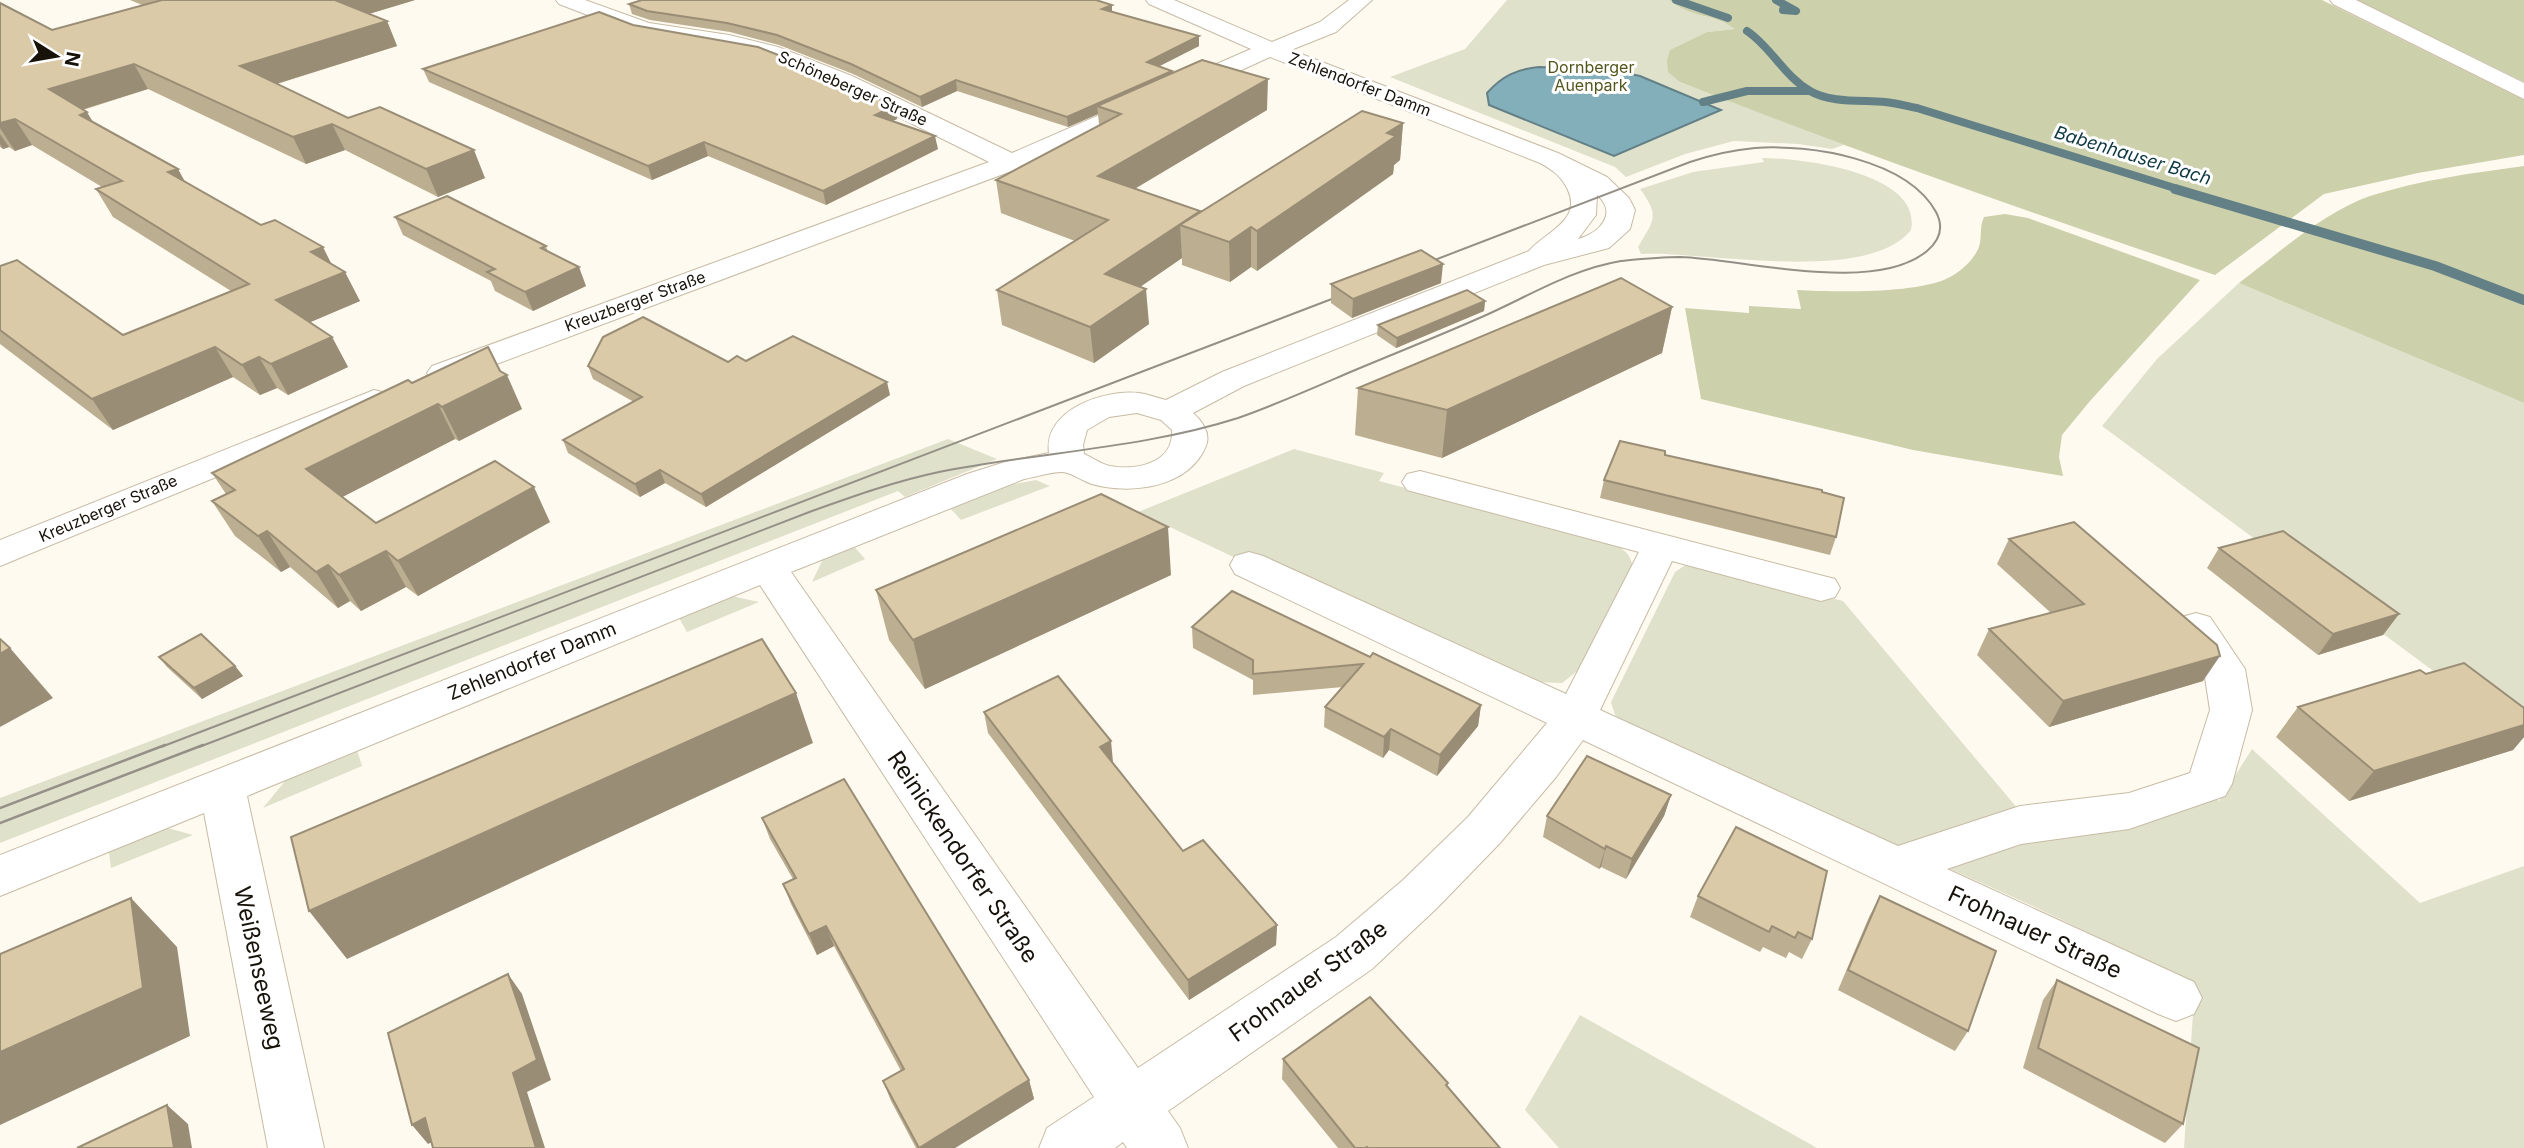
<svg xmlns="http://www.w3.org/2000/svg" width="2524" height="1148" viewBox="0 0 2524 1148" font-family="Inter,sans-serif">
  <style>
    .green { fill: #dfe1cb }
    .forest { fill: #ccd0ab }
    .water { fill: #83afbb; stroke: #638086; stroke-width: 2 }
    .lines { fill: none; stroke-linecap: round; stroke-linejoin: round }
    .stream-far1 { stroke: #638086; stroke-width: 8 }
    .stream { stroke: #638086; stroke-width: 10 }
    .minor-casing { stroke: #c7bba4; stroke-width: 2 }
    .minor { fill: #fff; fill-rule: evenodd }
    .tram-far1 { stroke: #959087; stroke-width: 2 }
    .tram { stroke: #959087; stroke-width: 2.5 }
    .wall { fill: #bcae90 }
    .shaded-wall { fill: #998d76 }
    .building { fill: #dbcaa8; stroke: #998d76; stroke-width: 2 }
    .labels { text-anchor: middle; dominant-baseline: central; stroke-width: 6; stroke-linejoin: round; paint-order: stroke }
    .far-park-label { font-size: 16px; fill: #53571d; stroke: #fff }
    .far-street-label { font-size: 16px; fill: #17120a; stroke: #fff }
    .far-water-label { font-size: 18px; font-style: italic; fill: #0e3841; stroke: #fff }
    .street-label { font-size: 19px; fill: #17120a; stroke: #fff }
    .near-street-label { font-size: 23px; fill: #17120a; stroke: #fff }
  </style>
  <rect width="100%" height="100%" fill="#fffaf0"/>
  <!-- green -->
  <g class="green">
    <path d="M1507,0H1669C1689,17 1716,15 1736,29L1707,32L1671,50L1667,60L1680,82L1844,145L1832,149L1798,144L1734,141L1685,154L1626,177L1615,167L1390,77L1465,49Z"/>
    <path d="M1762,158C1799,158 1923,172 1911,230C1867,285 1706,251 1641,254L1638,247C1653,221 1661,217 1640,189L1693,172L1764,162Z"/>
    <path d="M2239,283L2524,403V738L2102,426L2157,359Z"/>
    <path d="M948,439L997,459L905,497L898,491L0,843V798Z"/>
    <path d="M1294,449L1384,473L1379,481L1611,542C1623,549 1631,553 1633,568L1580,669L1562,683L1534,682L1251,552L1242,561L1138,512Z"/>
    <path d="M1036,480L1050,486L961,520L949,507L1003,486Z"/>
    <path d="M853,545L865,559L812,582L824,557Z"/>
    <path d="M1687,564L1706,565L1843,601L2024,816L2121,799L2188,773L2219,801L2252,749L2420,903L2524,866V1148H2184L2195,983L2026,903L1628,724L1615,715L1611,702L1675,572Z"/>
    <path d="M727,595L759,602L687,632L678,616Z"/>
    <path d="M356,747L362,766L263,808L290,775Z"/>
    <path d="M157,825L193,835L111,868L108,846Z"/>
    <path d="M1580,1015L1817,1148H1559L1525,1110Z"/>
  </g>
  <!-- forest -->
  <g class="forest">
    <path d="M1669,0H2322L2524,100V155L2418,173L2324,194L2215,275C2035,214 1856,152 1680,82L1668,72L1667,60L1670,50L1707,32L1735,29C1716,14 1690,18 1669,0Z"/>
    <path d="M2357,0H2524V82Z"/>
    <path d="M2524,166V403L2239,283C2279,253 2322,213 2370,196C2420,180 2472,173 2524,166Z"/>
    <path d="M2005,214L2028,218L2200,280L2090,401L2062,435L2059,457L2063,476L1913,450L1701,399L1685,308L1749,313V306L1801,309L1797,290C1833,292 1916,294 1948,278C1959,273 1970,263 1976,253C1984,241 1978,229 1984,217Z"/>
  </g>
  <!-- water -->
  <path class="water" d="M1539,67L1612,70L1640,76L1721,110L1614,156L1489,105L1487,93C1502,76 1517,69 1539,67Z"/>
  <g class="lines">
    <!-- stream-far1 -->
    <g class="stream-far1">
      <path d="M1676,0L1728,18"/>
      <path d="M1776,0L1796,11L1783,10"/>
      <path d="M1747,31C1771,47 1784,76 1810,91C1830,103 1862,100 1885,102C1896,103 1906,106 1917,108L2181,190"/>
      <path d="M1703,102L1747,91H1809"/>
    </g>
    <!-- stream -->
    <path class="stream" d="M2175,189L2435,266L2524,300"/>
    <!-- minor casing -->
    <g class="minor-casing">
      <g id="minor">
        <path d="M556,0H585L649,23L729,35L778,47L852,76L1012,153L1251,49L1149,4L1146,0H1174L1272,42L1320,22L1349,0H1372L1336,32L1291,50L1558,153L1607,177L1629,198L1635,210L1630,229L1609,248L1544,265L1244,386L1193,413C1202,421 1211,433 1206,446C1189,488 1130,495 1092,484C1082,481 1071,472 1062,472C1050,472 1036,477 1024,479L791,572L1138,1068L1336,937L1403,880L1468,817L1547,723L1235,574L1230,565L1235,556L1249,552L1263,556L1566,694L1639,552L1407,490L1402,482L1407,474L1420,471L1835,579L1840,588L1835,597L1821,601L1672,561L1600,710L1898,846L2020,806L2129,793L2190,773L2210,710L2204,671L2176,627L2182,617L2196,613L2210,617L2245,669L2252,710L2232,784L2225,796L2129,829L2021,844L1947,869L2194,982L2202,998L2194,1014L2176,1021L2158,1014L1583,740L1556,777L1500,843L1437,908L1372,969L1168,1111L1180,1128L1188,1148H1127L1123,1142L1115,1148H1039L1047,1128L1094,1097L760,585L247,796L324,1148H268L204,813L0,896V855L967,474L1005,462L1049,453C1043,410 1104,389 1139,393C1148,394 1157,398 1166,400L1222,372L1529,251C1545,232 1582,221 1568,190C1561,176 1553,170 1540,163L1270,57L1057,154L454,380L443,383L432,380L427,373L432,366L989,162L836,86L762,57L637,34L559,4ZM1597,195C1618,213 1600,233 1578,239L1596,215ZM1137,413L1161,420L1172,430C1174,463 1137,471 1110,466C1101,464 1093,458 1084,454L1083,445L1087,430L1109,417Z"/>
        <path d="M2330,0H2356L2524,83V99L2333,4Z"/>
        <path d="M374,390L386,393L391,400L386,407L0,566V540Z"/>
      </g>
    </g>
    <!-- minor -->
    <use href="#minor" class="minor"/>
    <!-- tram-far1 -->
    <g class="tram-far1">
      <path d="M161,747L1350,292"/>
      <path d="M199,747L812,511C854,496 896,481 939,472C1038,452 1141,449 1238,418C1275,405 1311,389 1348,373C1393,354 1439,336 1484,316C1529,296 1572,269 1621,261C1641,259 1660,257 1680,257C1745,259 1874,295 1927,251C1940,240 1944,227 1936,212C1907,159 1810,144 1755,148C1733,150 1711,155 1690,162L1419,266"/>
    </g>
    <!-- tram -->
    <g class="tram">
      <path d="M0,808L165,745"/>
      <path d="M0,823L203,745"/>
    </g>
  </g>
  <!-- wall -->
  <g class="wall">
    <path d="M130,0H415L369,14L387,21L397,46L277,84L348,118L485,178L438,197L345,150L306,164L148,89L83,110L93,122L185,182L261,225L332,264L360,301L310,322L332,337L348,367L288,395L277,388L260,395L233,377L113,430L0,344V266L123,335L231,291L113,217L96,189L102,187L32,145L15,151L9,147L3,149L0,147V3L52,30L142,5Z"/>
    <path d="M629,4L1112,12L1199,46L1159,66L1172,71V73L1267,110L1135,188L1200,212L1403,123L1400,160L1394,165L1393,174L1257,271L1251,267L1230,282L1182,265V258L1140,287L1149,324L1094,363L1002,325L997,290L1075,241L1001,213L996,180L1099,125L1098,114L1068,127L957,91L922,107L853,74L779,45L730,32L650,20L632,14Z"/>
    <path d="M633,25L894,106L897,119L892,121L938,149L826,205L708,156L652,180L429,82L423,69Z"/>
    <path d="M395,217L546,246L548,252L586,286L533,311L495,291L491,281L403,235Z"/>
    <path d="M1441,283L1352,318L1331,303V284Z"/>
    <path d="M1485,301L1484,311L1396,348L1377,335L1378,325Z"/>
    <path d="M1672,307L1662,353L1442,458L1355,435L1358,388Z"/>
    <path d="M746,361L890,395L706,507L665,483L640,497L568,453L563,440L634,402L593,379L588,366Z"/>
    <path d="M500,371L522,409L459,441L455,439L342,497L376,523L550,522L418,596L406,587L361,611L350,601L338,608L290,567L281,572L235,536L212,501L226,494L212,473Z"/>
    <path d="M1665,455L1822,492L1836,537L1830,555L1600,498L1604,480Z"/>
    <path d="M2009,539L2203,681L2049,727L1977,655L1989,629L2051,613L1997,564Z"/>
    <path d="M2219,548L2399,614L2383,635L2318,655L2207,568Z"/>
    <path d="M1171,575L925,689L889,640L876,590Z"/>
    <path d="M1192,627L1370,657L1481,705L1478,726L1437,776L1389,750L1383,758L1324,727L1325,707L1343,687L1253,695V680L1193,648Z"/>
    <path d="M159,657L235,666L243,676L202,699L167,667Z"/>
    <path d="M2426,674L2524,708V737L2513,750L2349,801L2276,737L2298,707Z"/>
    <path d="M984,712L1113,762L1183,851L1277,925L1276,945L1189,1000L988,733Z"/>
    <path d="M1671,795L1664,816L1626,879L1601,867L1599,869L1543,837L1547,816Z"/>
    <path d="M762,818L1029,1080L1034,1099L955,1148H916L891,1101L883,1081L901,1071L834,946L817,955L791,904L783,884L793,879L770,839Z"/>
    <path d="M1736,827L1812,939L1802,959L1789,952L1786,958L1763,947L1760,952L1690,917L1698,896Z"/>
    <path d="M1880,896L1968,1031L1955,1051L1838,990L1869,917Z"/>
    <path d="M2057,980L2183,1124L2165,1143L2023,1068L2043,1000Z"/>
    <path d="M1283,1059L1448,1083L1447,1087L1500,1148H1338L1282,1079Z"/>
  </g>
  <!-- shaded-wall -->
  <g class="shaded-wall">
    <path d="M332,0H415L342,22Z"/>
    <path d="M1112,5V14L1102,9Z"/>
    <path d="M387,21L397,46L253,91L240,66Z"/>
    <path d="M1199,36V46L1148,72L1147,62Z"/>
    <path d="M134,64L148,89L64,115L49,89Z"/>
    <path d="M1172,71V81L1097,106L1098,114L1068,127L1067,117Z"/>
    <path d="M1268,79L1267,110L1101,209L1098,176Z"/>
    <path d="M956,80L957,91L922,107L920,97Z"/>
    <path d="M894,106L897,119L878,128L875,115Z"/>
    <path d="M87,112L103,139L80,115Z"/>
    <path d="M15,119L32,145L15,151L0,128V123Z"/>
    <path d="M1403,123L1400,160L1394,165L1393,174L1257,271V231L1387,133Z"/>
    <path d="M332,124L345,150L306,164L293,137Z"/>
    <path d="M0,134L9,147L3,149L0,144Z"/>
    <path d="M935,136L938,149L826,205L823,191Z"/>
    <path d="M704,142L708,156L652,180L648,166Z"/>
    <path d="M474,150L485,178L438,197L426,169Z"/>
    <path d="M178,169L193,196L168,172Z"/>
    <path d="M1200,211L1201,232L1180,225L1182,258L1108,309L1105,274Z"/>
    <path d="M1251,227V267L1230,282L1229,242Z"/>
    <path d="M323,247L337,275L345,272L360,301L292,330L276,300L311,252Z"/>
    <path d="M1443,264L1441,283L1352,318L1353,299Z"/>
    <path d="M579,267L586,286L533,311L525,292Z"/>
    <path d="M1146,289L1149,324L1094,363L1090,327Z"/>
    <path d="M1485,301L1484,311L1396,348L1397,338Z"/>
    <path d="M1672,307L1662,353L1442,458L1447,410Z"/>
    <path d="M332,337L348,367L288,395L271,364Z"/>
    <path d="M215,347L233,377L113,430L92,399Z"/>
    <path d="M259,357L277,388L260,395L242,365Z"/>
    <path d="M507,375L522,409L459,441L442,407Z"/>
    <path d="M887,382L890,395L706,507L701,494Z"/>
    <path d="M438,404L455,439L327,505L306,469Z"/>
    <path d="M660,470L665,483L640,497L635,484Z"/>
    <path d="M534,487L550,522L418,596L398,561Z"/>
    <path d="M1168,527L1171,575L925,689L913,640Z"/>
    <path d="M267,531L290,567L281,572L258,536Z"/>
    <path d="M386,551L406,587L361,611L339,575Z"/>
    <path d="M328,565L350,601L338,608L316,572Z"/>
    <path d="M2399,614L2383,635L2318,655L2333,634Z"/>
    <path d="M10,648L53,698L0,727V654Z"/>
    <path d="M2220,656L2203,681L2049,727L2063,701Z"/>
    <path d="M235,666L243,676L202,699L194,688Z"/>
    <path d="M796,693L813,743L347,959L309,911Z"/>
    <path d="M1481,705L1478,726L1437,776L1440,755Z"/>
    <path d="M2524,725V737L2513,750L2349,801L2374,771Z"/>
    <path d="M1391,729L1389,750L1383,758L1384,737Z"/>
    <path d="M1111,741L1113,762L1102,768L1100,747Z"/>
    <path d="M1671,795L1664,816L1626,879L1632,859Z"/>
    <path d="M1606,846L1601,867L1599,869L1605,849Z"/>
    <path d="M131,898L177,947L190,1036L0,1125V1052Z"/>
    <path d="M1277,925L1276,945L1189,1000L1188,980Z"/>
    <path d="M826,926L834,946L817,955L809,934Z"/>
    <path d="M508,974L522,994L551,1080L527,1092L545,1148H536L513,1073Z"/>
    <path d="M1029,1080L1034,1099L955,1148H919Z"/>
    <path d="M167,1105L188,1124L192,1148H174Z"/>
    <path d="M425,1118L442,1137L428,1144L412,1125Z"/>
  </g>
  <!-- building -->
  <g class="building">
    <path d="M162,0H335L387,21L240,66L348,118L380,107L474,150L426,169L332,124L293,137L134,64L49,89L87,112L80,115L178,169L168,172L261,225L275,220L323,247L311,252L345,272L276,300L332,337L271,364L259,357L242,365L215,347L92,399L0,330V266L17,260L123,335L249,284L96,189L122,181L15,119L0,123V3L52,30Z"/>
    <path d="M642,0H1096L1112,5L1102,9L1199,36L1147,62L1172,71L1067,117L956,80L920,97L851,64L777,35L727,23L647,11L629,4Z"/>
    <path d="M599,12L633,25L758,47L832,76L894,106L875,115L935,136L823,191L704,142L648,166L423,69Z"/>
    <path d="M1202,60L1268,79L1098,176L1200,211L1105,274L1146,289L1090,327L997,290L1108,220L996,180L1121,114L1097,106Z"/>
    <path d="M1362,111L1403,123L1387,133L1396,136L1257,231L1251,227L1229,242L1180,225Z"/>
    <path d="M447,196L546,246L541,248L579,267L525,292L487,272L495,269L395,217Z"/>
    <path d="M1421,250L1443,264L1353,299L1331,284Z"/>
    <path d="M1621,278L1672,307L1447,410L1358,388Z"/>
    <path d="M1467,290L1485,301L1397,338L1378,325Z"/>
    <path d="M643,317L728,362L737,356L746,361L793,336L887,382L701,494L660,470L635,484L563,440L642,397L588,366L603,337Z"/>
    <path d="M488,347L500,371L507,375L442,407L438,404L306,469L376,523L495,461L534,487L398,561L386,551L339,575L328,565L316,572L267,531L258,536L212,501L235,490L212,473L408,380L412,383Z"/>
    <path d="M1620,441L1665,451V455L1822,490V492L1844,498L1836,537L1604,480Z"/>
    <path d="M1101,494L1168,527L913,640L876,590Z"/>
    <path d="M2074,522L2217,645L2220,656L2063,701L1989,629L2084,604L2009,539Z"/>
    <path d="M2283,531L2399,614L2333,634L2219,548Z"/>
    <path d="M1232,591L1370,657L1373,653L1481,705L1440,755L1391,729L1384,737L1325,707L1363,664L1253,674V660L1192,627Z"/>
    <path d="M201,634L235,666L194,688L159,657Z"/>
    <path d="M0,639L10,648L0,654Z"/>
    <path d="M762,639L796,693L309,911L291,837Z"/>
    <path d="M2464,663L2524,708V725L2374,771L2298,707L2420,670L2426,674Z"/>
    <path d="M1058,676L1111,741L1100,747L1183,851L1203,840L1277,925L1188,980L984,712Z"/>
    <path d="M1587,756L1671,795L1632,859L1606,846L1605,849L1547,816Z"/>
    <path d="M844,779L1029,1080L919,1148L883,1081L904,1069L826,926L809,934L783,884L796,878L762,818Z"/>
    <path d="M1736,827L1827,871L1812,939L1798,932L1795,938L1772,926L1769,932L1698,896Z"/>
    <path d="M1880,896L1996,951L1968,1031L1848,970Z"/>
    <path d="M131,898L143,988L0,1052V954Z"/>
    <path d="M508,974L537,1060L513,1073L536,1148H433L425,1118L412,1125L388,1033Z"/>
    <path d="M2057,980L2199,1048L2183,1124L2038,1048Z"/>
    <path d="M1370,997L1448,1083L1446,1085L1500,1148H1368L1367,1147L1365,1148H1355L1283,1059Z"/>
    <path d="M167,1105L174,1148H77Z"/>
  </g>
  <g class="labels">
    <!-- far-park labels -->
    <g class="far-park-label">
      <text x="1591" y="67">Dornberger<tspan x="1591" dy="18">Auenpark</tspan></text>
    </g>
    <!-- far-street labels -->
    <g class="far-street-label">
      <text transform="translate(1360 84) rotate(21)">Zehlendorfer Damm</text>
      <text transform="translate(853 88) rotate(24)">Schöneberger Straße</text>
      <text transform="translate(635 301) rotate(-20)">Kreuzberger Straße</text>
      <text transform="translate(108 508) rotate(-23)">Kreuzberger Straße</text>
    </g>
    <!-- far-water labels -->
    <g class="far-water-label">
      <text transform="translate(2133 155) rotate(17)">Babenhauser Bach</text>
    </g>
    <!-- street labels -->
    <g class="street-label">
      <text transform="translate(532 661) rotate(-22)">Zehlendorfer Damm</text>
    </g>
    <!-- near-street labels -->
    <g class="near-street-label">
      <text transform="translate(963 857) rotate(56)">Reinickendorfer Straße</text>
      <text transform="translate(2035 932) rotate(25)">Frohnauer Straße</text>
      <text transform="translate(259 968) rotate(78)">Weißenseeweg</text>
      <text transform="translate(1308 981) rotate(-36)">Frohnauer Straße</text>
    </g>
  </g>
  <!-- north arrow -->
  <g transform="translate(56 56) rotate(101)" stroke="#ffffff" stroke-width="5" paint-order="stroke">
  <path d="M0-5L12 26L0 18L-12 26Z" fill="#17120a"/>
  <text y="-10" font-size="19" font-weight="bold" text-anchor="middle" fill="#17120a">N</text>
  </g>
</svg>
